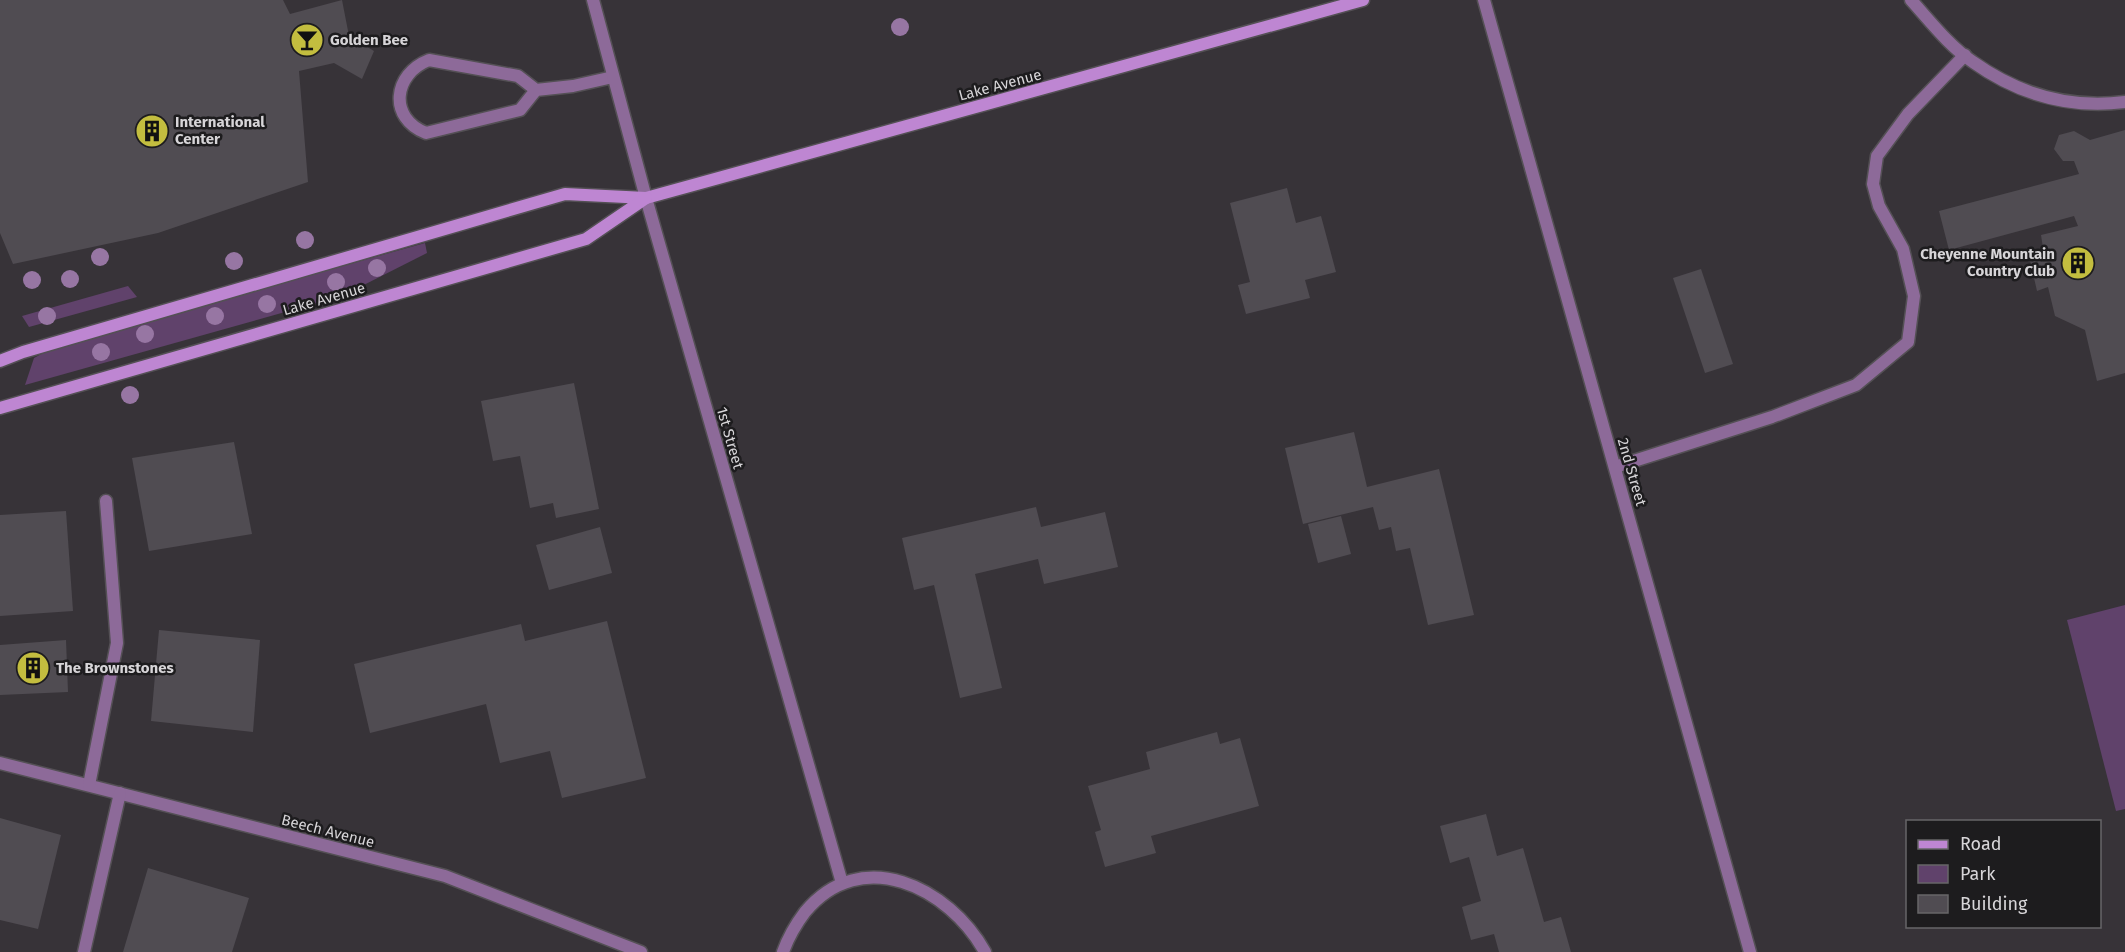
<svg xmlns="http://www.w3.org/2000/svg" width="2125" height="952" viewBox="0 0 2125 952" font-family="'Fira Sans',sans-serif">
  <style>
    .green { fill: #60426b }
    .building { fill: #504c52 }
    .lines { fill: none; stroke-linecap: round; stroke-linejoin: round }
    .lane-casing { stroke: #545055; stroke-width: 15 }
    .street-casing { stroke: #545055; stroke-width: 15 }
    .secondary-casing { stroke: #545055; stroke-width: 15 }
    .lane { stroke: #8d6a99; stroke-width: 12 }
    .street { stroke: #8d6a99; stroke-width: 12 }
    .secondary { stroke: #be86d2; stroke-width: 12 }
    .tree { fill: #9776a3 }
    .labels { text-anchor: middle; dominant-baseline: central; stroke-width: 5; stroke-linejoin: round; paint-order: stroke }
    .poi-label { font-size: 15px; font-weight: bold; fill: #d7d5d8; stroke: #1d1c1e; text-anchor: start }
    .street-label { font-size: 15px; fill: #d7d5d8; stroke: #1d1c1e }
  </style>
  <rect width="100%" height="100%" fill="#373338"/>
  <!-- green -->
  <g class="green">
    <path d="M425,243L427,253L342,296L25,385L34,358L56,346Z"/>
    <path d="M128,286L137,297L29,327L22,316Z"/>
    <path d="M2125,605V809L2116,811L2067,620Z"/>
  </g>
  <!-- building -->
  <g class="building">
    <path d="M0,0H283L290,14L342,0L349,36L374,51L362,79L334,63L299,71L308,182L158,233L13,264L0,233Z"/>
    <path d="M2125,130V373L2097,381L2085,330L2055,316L2048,287L2037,291L2028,252L2043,248L2041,235L2078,226L2074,216L1949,250L1939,211L2079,174L2074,161H2063L2054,149L2059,135L2074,131L2090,140Z"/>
    <path d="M1287,188L1296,223L1321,216L1336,272L1305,280L1310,298L1246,314L1238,285L1250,282L1230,203Z"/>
    <path d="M1701,269L1733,364L1705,373L1673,278Z"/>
    <path d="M574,383L599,509L556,518L553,503L530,508L520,456L493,461L481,401Z"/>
    <path d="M1354,432L1367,487L1439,469L1474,615L1428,625L1410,548L1396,551L1391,527L1379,530L1373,507L1303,524L1285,448Z"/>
    <path d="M234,442L252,534L149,551L132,458Z"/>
    <path d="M1036,507L1041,527L1105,512L1118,567L1044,584L1038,559L975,574L1002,688L960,698L934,585L914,590L902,538Z"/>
    <path d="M66,511L73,611L0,616V515Z"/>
    <path d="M1341,516L1351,554L1318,563L1308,524Z"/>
    <path d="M600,527L612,573L549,590L536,545Z"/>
    <path d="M607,621L646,778L562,798L550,751L500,763L486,704L370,733L354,664L521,624L525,641Z"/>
    <path d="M159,630L260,640L253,732L151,721Z"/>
    <path d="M66,640L68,692L0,695V645Z"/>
    <path d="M1217,732L1220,744L1240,738L1259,806L1151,836L1156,853L1105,867L1095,832L1101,830L1088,786L1150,769L1146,752Z"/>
    <path d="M1486,814L1497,856L1523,848L1544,922L1561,917L1571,952H1499L1494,934L1471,940L1462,907L1481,901L1469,857L1450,863L1440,826Z"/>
    <path d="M0,818L61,835L38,929L0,920Z"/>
    <path d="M148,868L249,898L232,952H123Z"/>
  </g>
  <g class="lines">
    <!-- lane casing -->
    <g class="lane-casing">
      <g id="lane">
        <path d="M1911,0C1930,21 1949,46 1973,62C2018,94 2070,109 2125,102"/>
        <path d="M536,90L520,110L426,133C388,118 393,74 429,60L518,76L536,90L573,86L613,77"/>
        <path d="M1615,467L1772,417L1856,385L1908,342L1914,296L1903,249L1879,206L1873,184L1877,156L1908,114L1965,55"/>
      </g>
    </g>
    <!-- street casing -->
    <g class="street-casing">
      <g id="street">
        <path d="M593,0L646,198L842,883"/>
        <path d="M1484,0L1750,952"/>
        <path d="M0,763L445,876L641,952"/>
        <path d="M89,785L117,643L106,501"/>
        <path d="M84,952L120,793"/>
        <path d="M783,952C788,938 796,924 805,912C861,844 949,887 985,952"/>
      </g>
    </g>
    <!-- secondary casing -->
    <g class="secondary-casing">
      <g id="secondary">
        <path d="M0,361L23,352L565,194L646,198L1363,0"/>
        <path d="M0,408L586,239L646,198"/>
      </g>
    </g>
    <!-- lane -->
    <use href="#lane" class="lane"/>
    <!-- street -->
    <use href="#street" class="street"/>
    <!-- secondary -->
    <use href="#secondary" class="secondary"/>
  </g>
  <!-- trees -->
  <g class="tree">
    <circle cx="900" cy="27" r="9"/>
    <circle cx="305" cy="240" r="9"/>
    <circle cx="100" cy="257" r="9"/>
    <circle cx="234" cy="261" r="9"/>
    <circle cx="377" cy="268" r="9"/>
    <circle cx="70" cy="279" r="9"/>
    <circle cx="32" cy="280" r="9"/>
    <circle cx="336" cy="282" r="9"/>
    <circle cx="267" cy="304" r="9"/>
    <circle cx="47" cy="316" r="9"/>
    <circle cx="215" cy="316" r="9"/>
    <circle cx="145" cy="334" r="9"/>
    <circle cx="101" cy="352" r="9"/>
    <circle cx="130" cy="395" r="9"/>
  </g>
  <!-- icons -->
  <defs>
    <g id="bar-disc" transform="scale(1.725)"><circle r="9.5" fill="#c3bd3f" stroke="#1d1c1e"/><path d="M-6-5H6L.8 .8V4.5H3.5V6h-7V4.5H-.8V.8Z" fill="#111"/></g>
    <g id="building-disc" transform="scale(1.725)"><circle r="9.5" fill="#c3bd3f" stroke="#1d1c1e"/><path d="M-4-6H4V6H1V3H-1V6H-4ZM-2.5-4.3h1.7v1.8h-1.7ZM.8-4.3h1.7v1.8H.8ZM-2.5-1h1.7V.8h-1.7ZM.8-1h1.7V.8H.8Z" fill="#111"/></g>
  </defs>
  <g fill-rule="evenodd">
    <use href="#bar-disc" x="307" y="40"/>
    <use href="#building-disc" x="152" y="131"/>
    <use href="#building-disc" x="2078" y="263"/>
    <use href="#building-disc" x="33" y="668"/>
  </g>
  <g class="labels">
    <!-- poi labels -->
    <g class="poi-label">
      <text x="330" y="40">Golden Bee</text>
      <text x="175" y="122">International<tspan x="175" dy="17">Center</tspan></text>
      <text x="2055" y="254" text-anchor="end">Cheyenne Mountain<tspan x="2055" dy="17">Country Club</tspan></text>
      <text x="56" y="668">The Brownstones</text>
    </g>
    <!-- street labels -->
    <g class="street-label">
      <text transform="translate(1000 85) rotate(-15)">Lake Avenue</text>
      <text transform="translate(324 299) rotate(-16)">Lake Avenue</text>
      <text transform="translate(730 438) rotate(74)">1st Street</text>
      <text transform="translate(1632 472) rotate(74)">2nd Street</text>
      <text transform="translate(328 831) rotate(14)">Beech Avenue</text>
    </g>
  </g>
  <!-- legend -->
  <rect x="1906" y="820" width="195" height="108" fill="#1d1c1e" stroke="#676668" stroke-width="1.5"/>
  <rect x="1918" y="840" width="30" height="9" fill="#be86d2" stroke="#676668" stroke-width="1.5"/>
  <text x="1960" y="850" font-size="18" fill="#d7d5d8">Road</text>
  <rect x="1918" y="865" width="30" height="18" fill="#60426b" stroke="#676668" stroke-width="1.5"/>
  <text x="1960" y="880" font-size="18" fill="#d7d5d8">Park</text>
  <rect x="1918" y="895" width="30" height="18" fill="#504c52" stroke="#676668" stroke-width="1.5"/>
  <text x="1960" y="910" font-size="18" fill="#d7d5d8">Building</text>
</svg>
